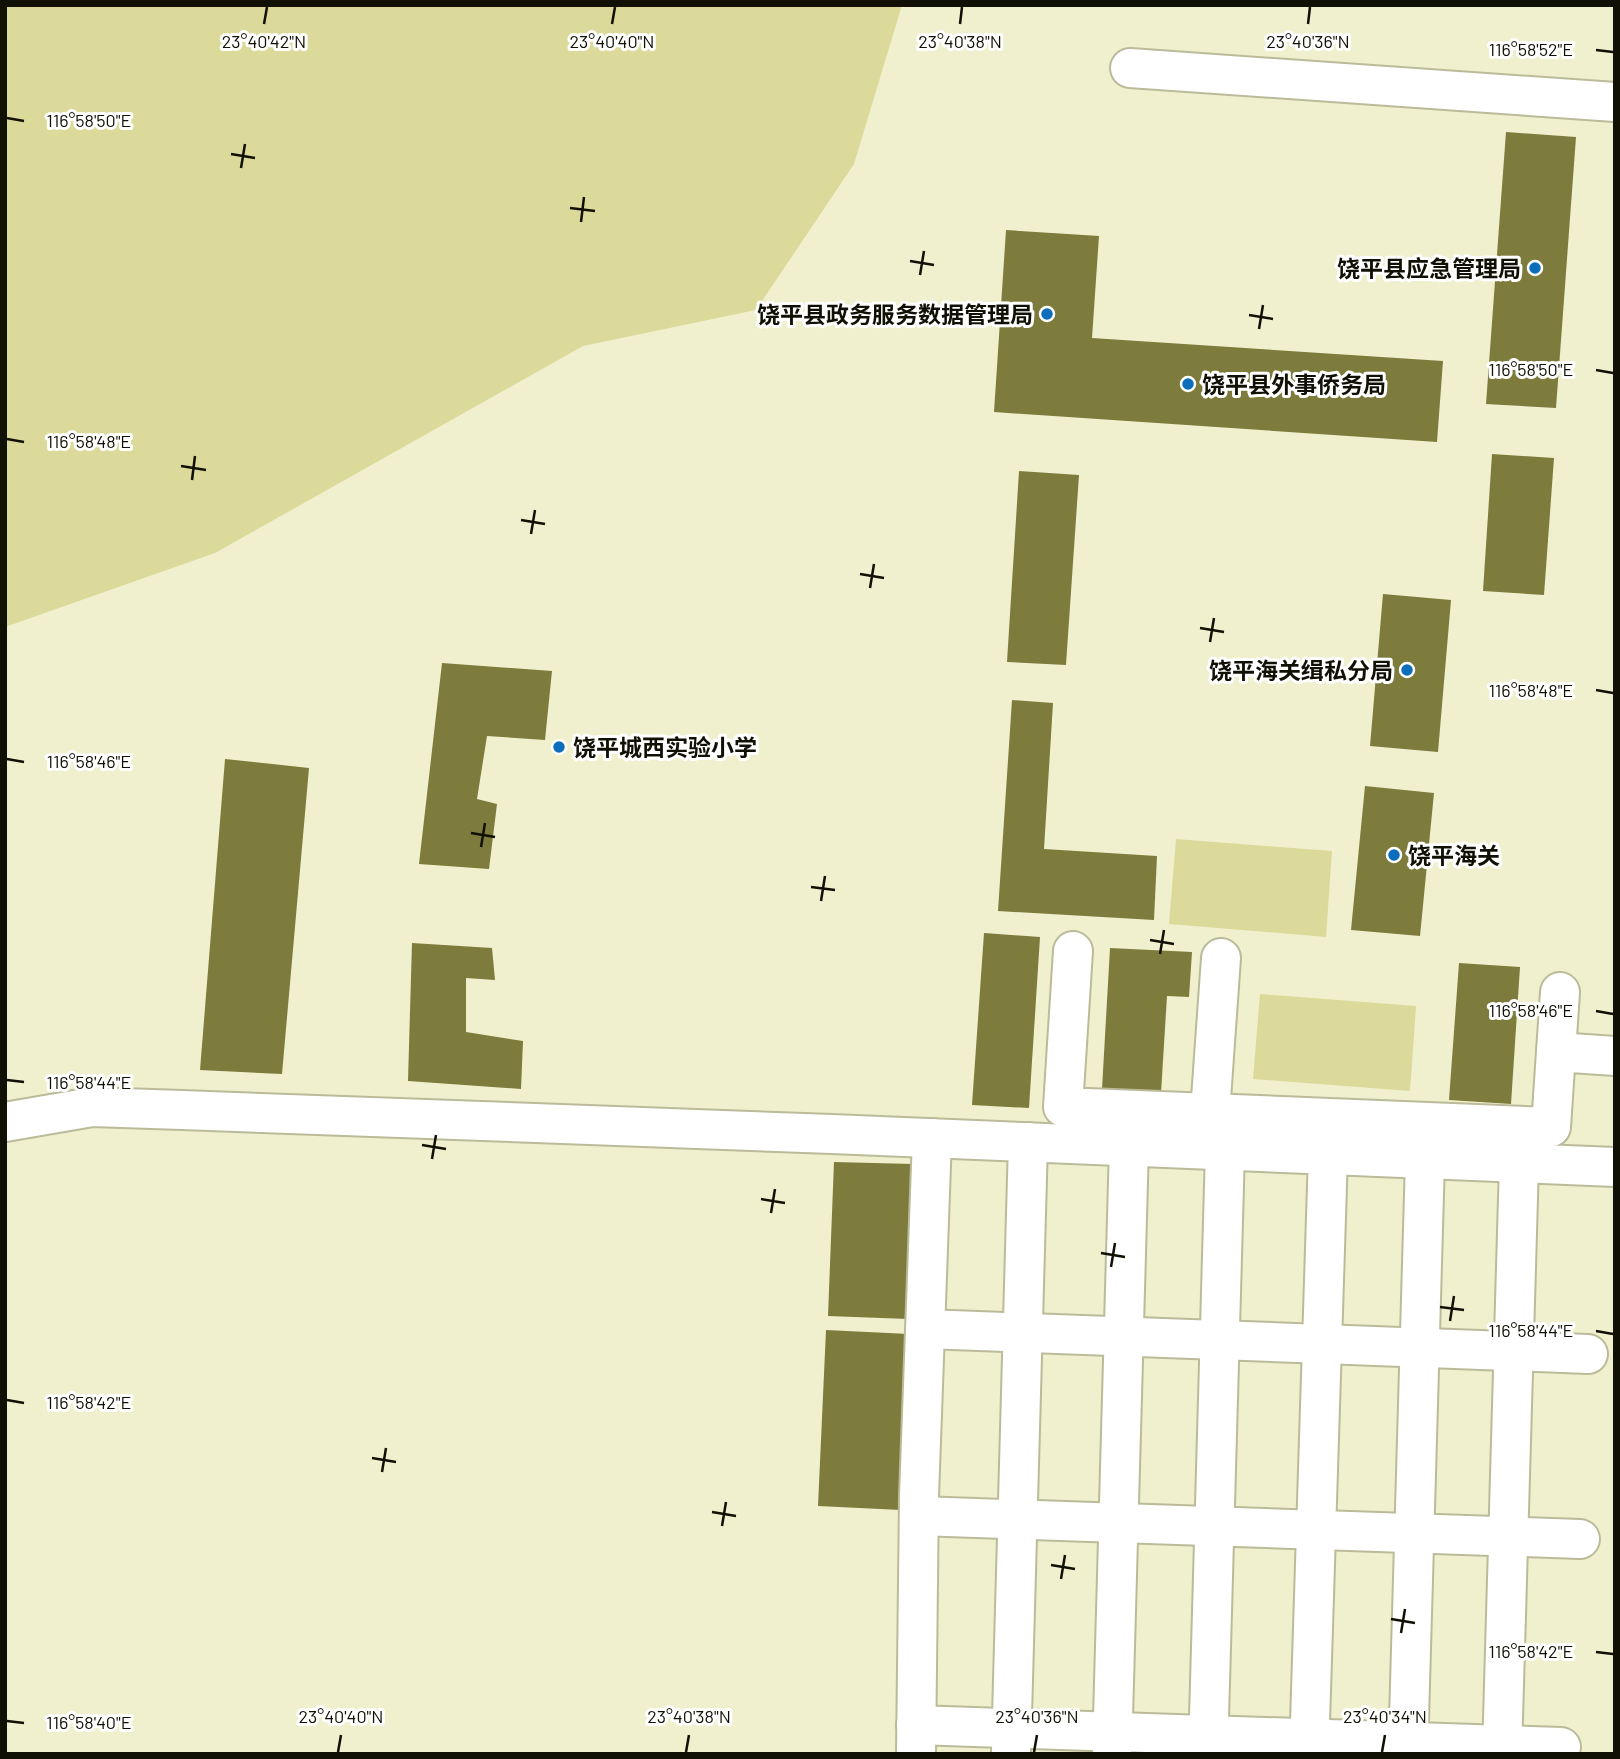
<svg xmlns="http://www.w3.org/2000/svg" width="1620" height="1759" viewBox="0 0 1620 1759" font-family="Barlow,'Noto Sans SC',sans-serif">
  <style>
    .green { fill: #dbda9a }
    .building { fill: #7d7c3c }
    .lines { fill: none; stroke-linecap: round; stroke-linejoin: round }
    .minor-casing { stroke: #bbbb9a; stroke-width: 42 }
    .major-casing { stroke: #bbbb9a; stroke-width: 42 }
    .minor { stroke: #fff; stroke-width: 38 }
    .major { stroke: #fff; stroke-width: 38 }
    .ticks { fill: none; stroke: #111005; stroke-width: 2.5 }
    .poi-dot { fill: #0c6eba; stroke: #fff; stroke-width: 2.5 }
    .labels { text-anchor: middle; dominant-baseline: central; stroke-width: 6; stroke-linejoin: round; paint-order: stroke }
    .poi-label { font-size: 23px; font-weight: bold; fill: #111005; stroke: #fff; text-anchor: end }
    .ticks-label { font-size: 18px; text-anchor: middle; fill: #111005; stroke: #fff; stroke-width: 6; stroke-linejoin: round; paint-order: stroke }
  </style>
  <rect width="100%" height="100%" fill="#f0f0ce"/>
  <!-- green -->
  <g class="green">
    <path d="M5,5H902L854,164L756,310L583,346L215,553L5,627Z"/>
    <path d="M1176,839L1332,851L1326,937L1169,924Z"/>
    <path d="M1260,994L1416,1006L1410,1091L1253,1079Z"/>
  </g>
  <!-- building -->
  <g class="building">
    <path d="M1506,132L1576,137L1556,408L1486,404Z"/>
    <path d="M1006,230L1099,236L1092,338L1443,361L1437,442L994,412Z"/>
    <path d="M1492,454L1554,458L1544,595L1483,591Z"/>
    <path d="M1019,471L1079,475L1066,665L1007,662Z"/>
    <path d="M1383,594L1451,600L1438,752L1370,746Z"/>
    <path d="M442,663L552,671L545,740L487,736L477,799L497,804L489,869L419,864Z"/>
    <path d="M1012,700L1053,703L1044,849L1157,856L1154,920L998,911Z"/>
    <path d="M225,759L309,768L282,1074L200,1070Z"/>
    <path d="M1365,786L1434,793L1420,936L1351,930Z"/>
    <path d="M984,933L1040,937L1029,1108L972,1105Z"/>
    <path d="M412,943L492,948L495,980L466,978V1032L523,1041L521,1089L408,1081Z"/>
    <path d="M1110,948L1192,952L1189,997L1167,996L1161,1093L1102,1089Z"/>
    <path d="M1459,963L1520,967L1511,1104L1449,1100Z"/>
    <path d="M834,1162L914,1164L908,1319L828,1316Z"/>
    <path d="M826,1330L909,1334L901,1510L818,1506Z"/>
  </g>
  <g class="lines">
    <!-- minor casing -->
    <g class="minor-casing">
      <g id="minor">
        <path d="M1130,68L1615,102"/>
        <path d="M1073,951L1063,1107L1551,1127L1560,992"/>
        <path d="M1556,1052L1615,1056"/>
        <path d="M1210,1113L1221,958"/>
        <path d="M925,1329L1588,1354"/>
        <path d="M919,1516L1580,1539"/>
        <path d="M916,1725L1561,1747"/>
        <path d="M1011,1752L1028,1142"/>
        <path d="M916,1754L919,1496L932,1138"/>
        <path d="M1112,1754L1129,1146"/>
        <path d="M1208,1754L1225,1150"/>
        <path d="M1309,1754L1328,1154"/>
        <path d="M1408,1754L1425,1159"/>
        <path d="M1502,1754L1519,1163"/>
      </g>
    </g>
    <!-- major casing -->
    <g class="major-casing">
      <path id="major" d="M5,1122L92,1107L182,1110L832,1134L1615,1167"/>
    </g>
    <!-- minor -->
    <use href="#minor" class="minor"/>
    <!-- major -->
    <use href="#major" class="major"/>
  </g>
  <!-- ticks -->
  <path class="ticks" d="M264,24L267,7M612,24L615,7M960,24L962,7M1308,24L1310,7M1596,50L1613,52M7,118L24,121M231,154L255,158M241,168L245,144M570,208L595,211M581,222L584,197M910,261L934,265M920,275L924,251M1249,315L1273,319M1259,329L1263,305M1596,370L1613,373M7,439L24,442M181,466L206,470M192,480L195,456M521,520L545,524M531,534L535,510M860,574L884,578M870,588L874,564M1200,628L1224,632M1210,642L1214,618M1596,690L1613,693M7,759L24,762M471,833L495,837M481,847L485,823M811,887L835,890M821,901L825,876M1150,940L1174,944M1160,954L1164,930M1596,1011L1613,1014M7,1080L24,1082M422,1145L446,1149M432,1159L436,1135M761,1199L785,1203M771,1213L775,1189M1101,1253L1125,1257M1111,1267L1115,1243M1440,1307L1464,1310M1450,1321L1454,1296M1596,1331L1613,1334M7,1400L24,1403M372,1458L396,1462M382,1472L386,1448M712,1512L736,1516M722,1526L726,1502M1051,1565L1075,1569M1061,1579L1065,1555M1391,1619L1415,1623M1401,1633L1405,1609M1596,1652L1613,1654M7,1721L24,1723M338,1752L341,1735M686,1752L689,1735M1034,1752L1037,1735M1382,1752L1385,1735"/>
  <!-- markers -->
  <g class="poi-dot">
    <circle cx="1535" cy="268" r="7"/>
    <circle cx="1047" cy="314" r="7"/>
    <circle cx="1188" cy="384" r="7"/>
    <circle cx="1407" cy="670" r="7"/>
    <circle cx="559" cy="747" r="7"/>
    <circle cx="1394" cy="855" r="7"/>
  </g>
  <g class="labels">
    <!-- poi labels -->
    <g class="poi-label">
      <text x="1521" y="268">饶平县应急管理局</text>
      <text x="1033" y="314">饶平县政务服务数据管理局</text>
      <text x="1202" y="384" text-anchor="start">饶平县外事侨务局</text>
      <text x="1393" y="670">饶平海关缉私分局</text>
      <text x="573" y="747" text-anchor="start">饶平城西实验小学</text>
      <text x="1408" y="855" text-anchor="start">饶平海关</text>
    </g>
  </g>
  <g class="ticks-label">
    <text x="264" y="48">23°40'42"N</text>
    <text x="612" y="48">23°40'40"N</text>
    <text x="960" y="48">23°40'38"N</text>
    <text x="1308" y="48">23°40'36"N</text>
    <text x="1531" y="56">116°58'52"E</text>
    <text x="89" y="127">116°58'50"E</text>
    <text x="1531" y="376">116°58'50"E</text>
    <text x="89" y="448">116°58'48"E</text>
    <text x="1531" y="697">116°58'48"E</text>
    <text x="89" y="768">116°58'46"E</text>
    <text x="1531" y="1017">116°58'46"E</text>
    <text x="89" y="1089">116°58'44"E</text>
    <text x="1531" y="1337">116°58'44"E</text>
    <text x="89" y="1409">116°58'42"E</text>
    <text x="1531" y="1658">116°58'42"E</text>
    <text x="341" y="1723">23°40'40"N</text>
    <text x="689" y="1723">23°40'38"N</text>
    <text x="1037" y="1723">23°40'36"N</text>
    <text x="1385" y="1723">23°40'34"N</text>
    <text x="89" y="1729">116°58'40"E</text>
  </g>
  <!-- border -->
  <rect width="1620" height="1759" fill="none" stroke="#111005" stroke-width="14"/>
</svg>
